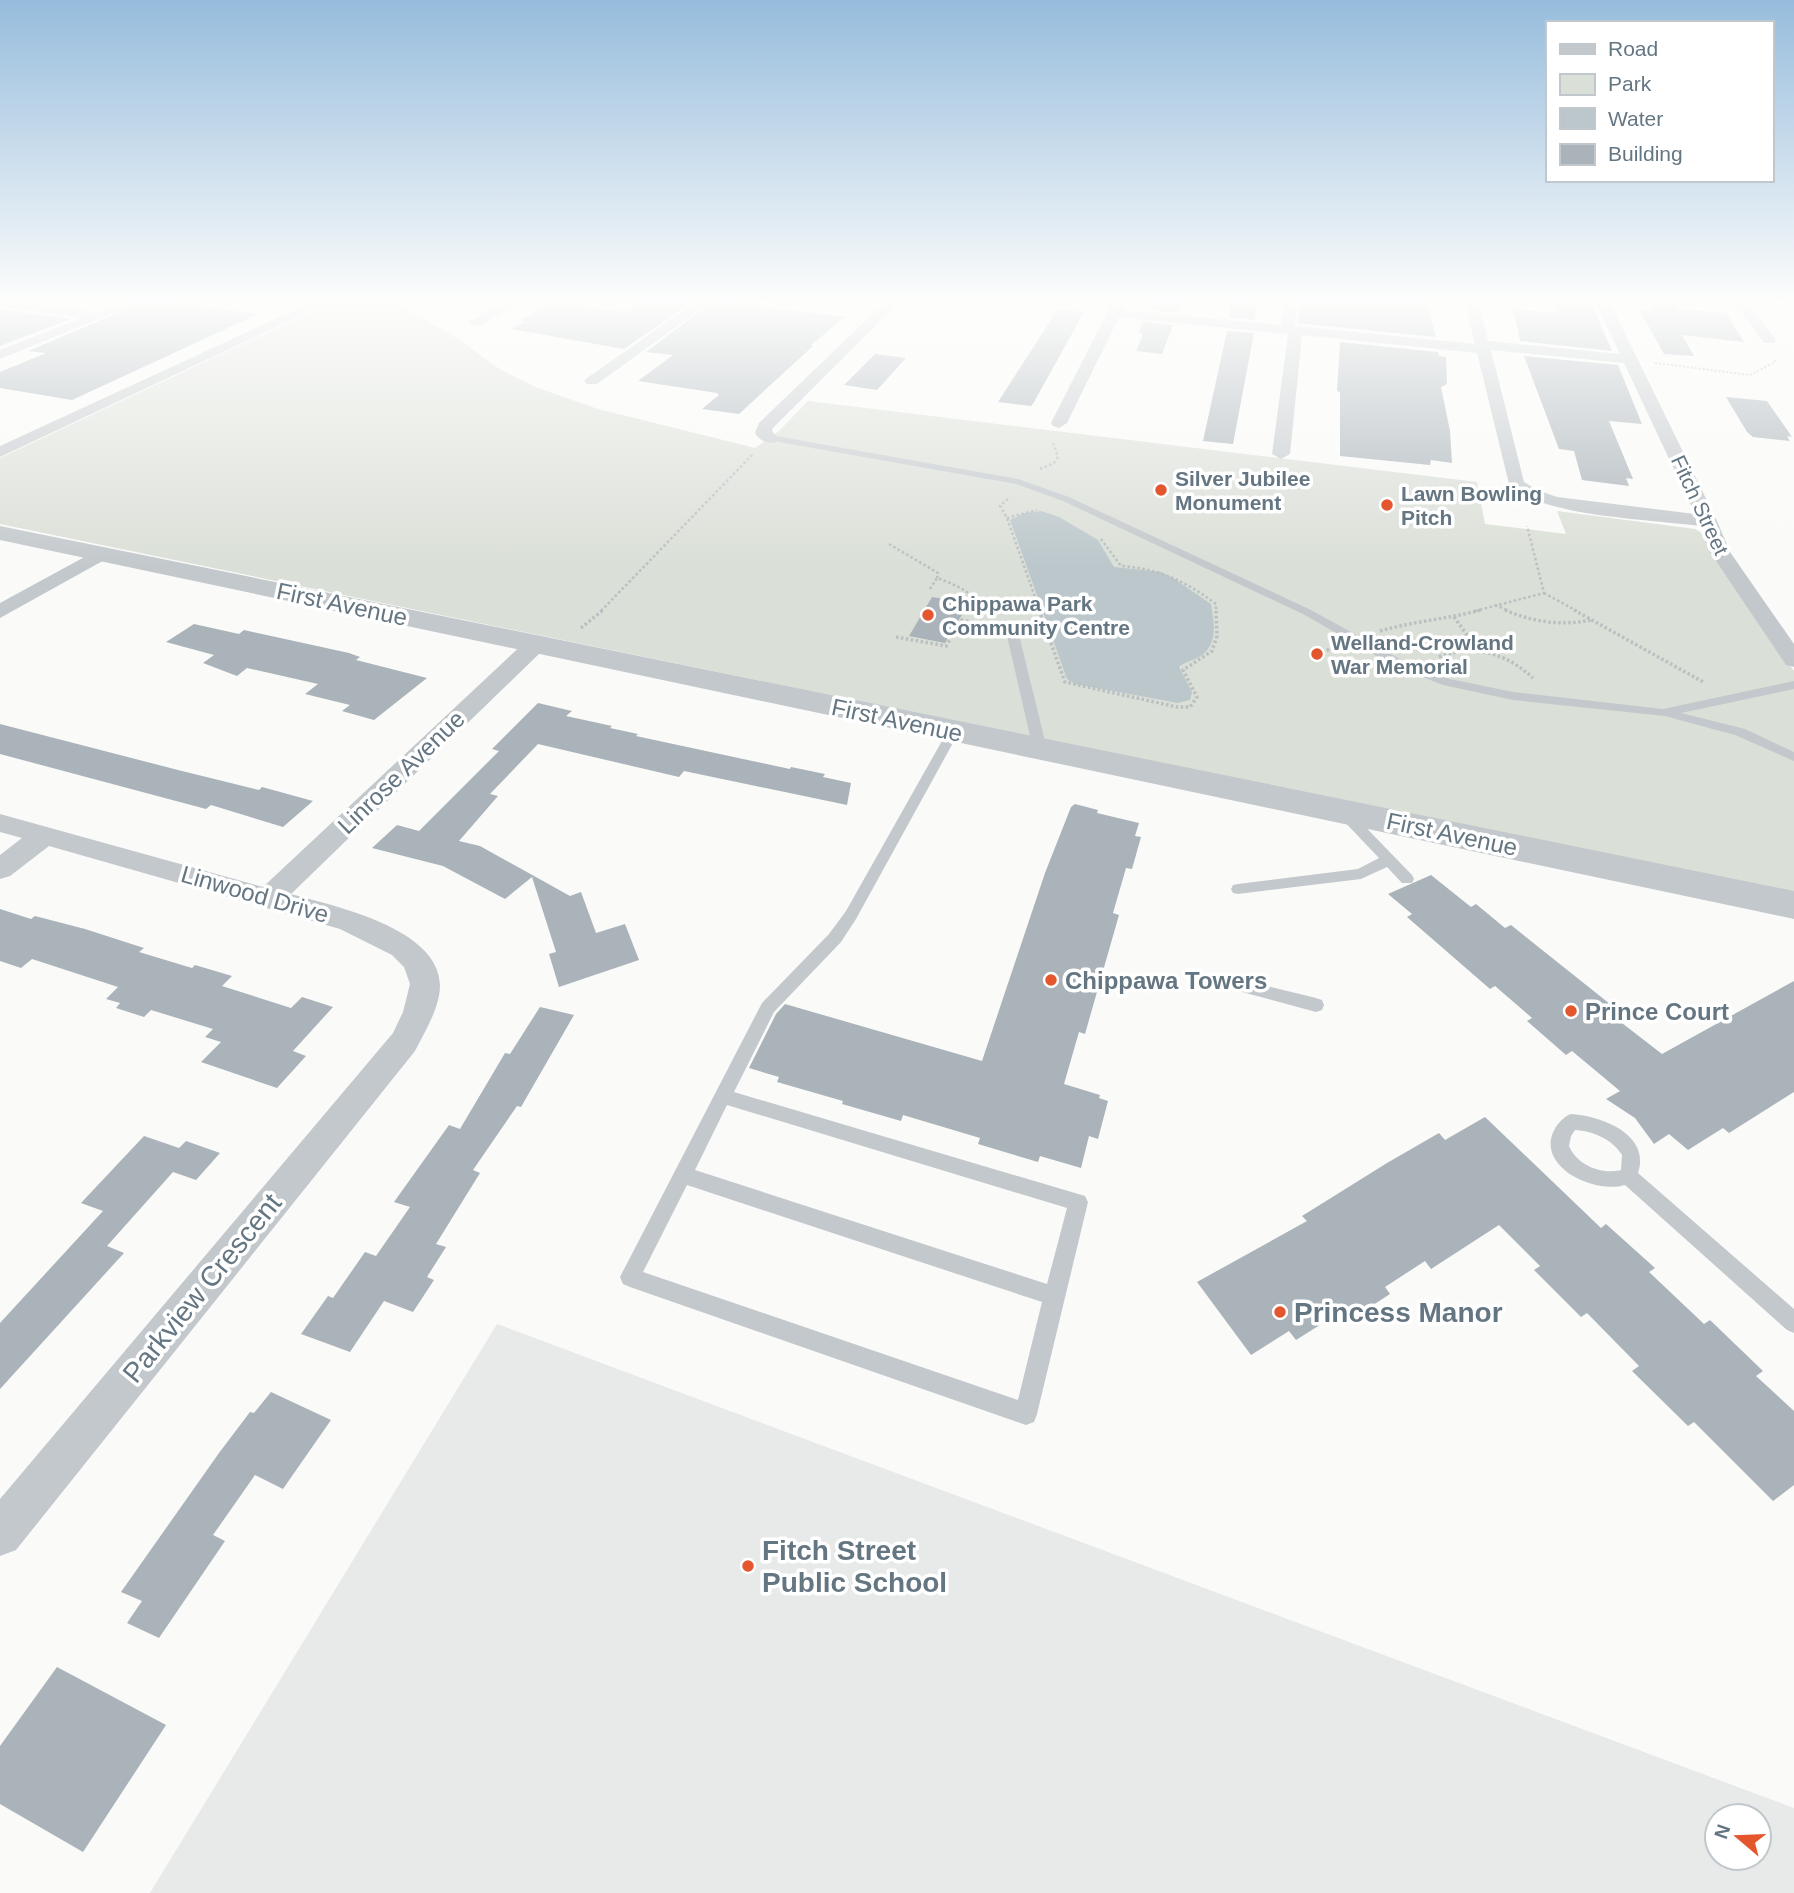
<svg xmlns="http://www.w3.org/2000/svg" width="1794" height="1893" viewBox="0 0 1794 1893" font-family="Arial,sans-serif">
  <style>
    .built { fill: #e8e9e9; fill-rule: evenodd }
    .green { fill: #dadfd7 }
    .water { fill: #bbc7cb }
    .building { fill: #aab3b9 }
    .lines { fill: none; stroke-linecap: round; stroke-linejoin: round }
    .path-far2 { stroke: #bbbfc2; stroke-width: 2; stroke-dasharray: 2 2; stroke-linecap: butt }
    .path-far1 { stroke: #bbbfc2; stroke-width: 2.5; stroke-dasharray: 2.5 2.5; stroke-linecap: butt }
    .path { stroke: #bbbfc2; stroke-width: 3.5; stroke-dasharray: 2.5 2.5; stroke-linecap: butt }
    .service { fill: #c3c8cc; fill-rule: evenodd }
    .minor { fill: #c3c8cc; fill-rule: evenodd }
    .tertiary { fill: #c3c8cc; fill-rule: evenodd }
    .poi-dot { fill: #e4572e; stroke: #fff; stroke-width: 2.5 }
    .labels { text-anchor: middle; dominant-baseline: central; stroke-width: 7; stroke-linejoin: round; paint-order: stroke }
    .far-poi-label { font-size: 21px; font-weight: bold; fill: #657683; stroke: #fff; text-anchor: start }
    .far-street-label { font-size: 21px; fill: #657683; stroke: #fff }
    .street-label { font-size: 24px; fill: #657683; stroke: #fff }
    .poi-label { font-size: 24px; font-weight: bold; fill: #657683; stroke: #fff; text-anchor: start }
    .near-street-label { font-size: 28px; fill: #657683; stroke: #fff }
    .near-poi-label { font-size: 28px; font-weight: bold; fill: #657683; stroke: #fff; text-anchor: start }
  </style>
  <rect width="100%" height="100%" fill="#fafaf8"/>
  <!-- built -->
  <path class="built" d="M497,1324L1794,1808V1893H150ZM1717,1816H1759V1858H1717Z"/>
  <!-- green -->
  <path class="green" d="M330,303H396L455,337L501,370L538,388L598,409L755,448L779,431L808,401L1477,482L1485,524L1566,534L1557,511L1695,529L1703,534L1712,555L1794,671V894L0,524V458Z"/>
  <!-- water -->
  <path class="water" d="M1041,511L1059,517L1098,540L1114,567L1161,572L1173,578L1211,604C1214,623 1219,645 1199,657C1192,661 1184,662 1179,667L1192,692L1190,700L1178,703L1075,684L1067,679L1010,520L1025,513Z"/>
  <!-- building -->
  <g class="building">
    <path d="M141,303H176L258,314L72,400L0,388V372L46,353L28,351Z"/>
    <path d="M553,303L627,312L641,303H690L624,349L511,329L525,322L521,320Z"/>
    <path d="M711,303H732L845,317L811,345L813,346L739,414L702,409L719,395L717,393L638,381L673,355L646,352Z"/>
    <path d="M1152,303H1182L1178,313L1149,310Z"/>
    <path d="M1231,303H1256L1255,320L1229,317Z"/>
    <path d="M1300,303H1427L1436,337L1297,323Z"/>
    <path d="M1555,303L1592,305L1612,351L1520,341L1513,309L1558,313Z"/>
    <path d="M1651,303L1676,304L1678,309L1726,313L1744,342L1682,335L1694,356L1664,354L1639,309L1653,310Z"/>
    <path d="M0,307L3,310L71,319L0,346Z"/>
    <path d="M1058,309L1084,312L1034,402L1031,406L998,402Z"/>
    <path d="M1143,322L1173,325L1162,354L1136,351L1143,335L1139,332Z"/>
    <path d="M1227,331L1254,333L1233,444L1203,441Z"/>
    <path d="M1340,342L1438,352L1439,356L1446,357L1447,384L1441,387L1450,431L1452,463L1431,460L1430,465L1340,456V392L1337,391Z"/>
    <path d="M875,354L906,358L877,390L844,385Z"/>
    <path d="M1524,356L1618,365L1642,424L1609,421L1633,479L1626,478L1629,486L1582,480L1574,451L1559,449Z"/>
    <path d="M1726,397L1767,401L1792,437L1787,436L1790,441L1753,437L1747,432Z"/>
    <path d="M932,597L969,603L945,643L909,636Z"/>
    <path d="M194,624L239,634L244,630L349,653L360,657L356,660L427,678L374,720L342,711L350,705L305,694L318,684L247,668L237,676L203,663L214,655L166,642Z"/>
    <path d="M538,703L572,711L566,716L612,726L610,728L638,734L636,736L790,769L791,767L825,774L823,777L851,783L847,805L684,771L679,777L538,744L490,794L498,796L459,841L480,846L570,896L581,892L596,933L625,924L639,960L559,987L549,954L556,952L532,877L505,899L443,866L372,848L397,825L419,831L499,751L492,749Z"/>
    <path d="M0,724L178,770L259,790L262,787L313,801L283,827L211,805L206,809L0,754Z"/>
    <path d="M1075,804L1098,810L1097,813L1139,823L1135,836L1141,837L1132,869L1126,868L1113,913L1119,915L1085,1034L1079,1032L1064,1084L1100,1095L1099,1098L1108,1101L1098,1139L1089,1136L1081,1168L1040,1156L1038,1162L978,1144L980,1138L903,1115L901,1121L842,1104L843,1101L777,1082L779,1077L749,1068L776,1014L785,1004L982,1061L1045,873L1071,807Z"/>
    <path d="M1431,875L1471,907L1476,904L1505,928L1511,925L1625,1016L1618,1020L1662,1054L1794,981V1092L1729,1133L1723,1128L1688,1150L1669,1134L1654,1144L1635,1118L1606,1099L1620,1091L1572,1051L1566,1055L1527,1021L1532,1018L1495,986L1490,989L1407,917L1412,914L1388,894Z"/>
    <path d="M0,909L31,919L35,916L85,929L144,948L139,952L192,968L195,965L232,976L222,986L291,1008L302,997L333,1007L293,1051L306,1056L277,1088L201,1062L221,1042L205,1037L213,1029L151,1010L144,1017L116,1008L120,1003L106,999L118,987L32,959L21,968L0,961Z"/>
    <path d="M540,1007L574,1015L521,1107L517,1106L473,1170L480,1173L436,1244L446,1247L427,1277L434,1280L413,1312L384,1301L350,1352L301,1334L328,1296L333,1298L365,1252L376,1256L410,1207L394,1202L449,1125L460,1129L505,1053L510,1054Z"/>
    <path d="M1485,1117L1601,1228L1606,1224L1655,1268L1649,1272L1704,1324L1710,1320L1763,1371L1756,1376L1794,1411V1485L1773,1501L1694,1422L1688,1426L1632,1371L1639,1366L1587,1313L1581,1317L1534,1270L1540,1266L1499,1225L1431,1269L1425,1261L1385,1287L1390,1294L1350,1320L1342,1311L1296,1340L1289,1331L1251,1355L1197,1282L1307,1221L1302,1216L1387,1163L1439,1133L1445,1140Z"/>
    <path d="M144,1136L179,1148L186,1141L220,1153L196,1180L173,1172L107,1246L124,1253L0,1389V1323L103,1211L81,1203Z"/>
    <path d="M271,1392L331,1420L283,1489L255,1475L213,1535L225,1541L159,1638L127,1623L142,1601L121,1592L219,1453L250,1412L254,1413Z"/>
    <path d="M57,1667L166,1725L83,1852L0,1804V1746Z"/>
  </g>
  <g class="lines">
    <!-- path-far2 -->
    <path class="path-far2" d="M1655,363L1750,375L1775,362L1774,358"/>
    <!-- path-far1 -->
    <g class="path-far1">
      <path d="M1040,469L1054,463L1058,457L1053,443"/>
      <path d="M1008,499L1000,506L1007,518L1040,611"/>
      <path d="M1007,518L1037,510"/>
      <path d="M1101,539L1121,566C1160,569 1185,581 1216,604V611"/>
      <path d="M889,544L938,573L937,578"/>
      <path d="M930,589L937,578C958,585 976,596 992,611"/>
      <path d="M1544,593L1577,611"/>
      <path d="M1495,605L1509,611"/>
      <path d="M601,611L754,453"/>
      <path d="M1475,611L1544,593L1527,526"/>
    </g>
    <!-- path -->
    <g class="path">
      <path d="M991,610L996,615"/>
      <path d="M1039,610L1065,682L1177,707H1190L1197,697L1183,670L1212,651L1217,636L1216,610"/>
      <path d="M1505,610C1533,622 1560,626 1591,620"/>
      <path d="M1574,610L1705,683"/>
      <path d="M1454,617L1478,650"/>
      <path d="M581,628L603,610"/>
      <path d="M1380,631C1414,621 1448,619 1481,610"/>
      <path d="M896,637L946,646L962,620L989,625"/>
      <path d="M1322,652L1333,648"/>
      <path d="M1439,657C1474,644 1506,653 1533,678"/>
    </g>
    <!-- service -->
    <g class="service">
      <path d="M770,435L1018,479L1069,497L1311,610L1400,659L1450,679L1513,692L1663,709L1794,681V689L1681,713L1745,729L1794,752V761L1735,735L1665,716L1513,700L1443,685L1392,665L1303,614L1063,501L1016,484L767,440L766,438Z"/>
      <path d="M1011,624L1017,627L1047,749L1040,753L1033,749L1005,627Z"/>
      <path d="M953,728L959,732L856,919L841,942L774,1012L734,1092L1085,1196L1088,1202L1037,1414L1034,1422L1026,1425L630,1287L623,1284L620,1277L762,1003L829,934L846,911L947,732ZM727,1105L1067,1208L1047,1284L695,1170ZM687,1185L1042,1302L1018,1400L643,1272Z"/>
      <path d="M1344,808L1349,810L1412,875L1414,879L1412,883H1402L1387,867L1361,879L1238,894L1233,893L1231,889L1233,885L1238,884L1358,869L1379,858L1339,816L1337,813L1339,810Z"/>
      <path d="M1222,975L1316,998L1322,1000L1324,1005L1322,1010L1316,1012L1216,985L1214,981L1216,977Z"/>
      <path d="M1571,1114C1601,1116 1651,1134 1638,1173L1794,1309V1333L1787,1330L1625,1185C1592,1195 1529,1163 1558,1124C1563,1119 1565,1116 1571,1114ZM1575,1130C1593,1131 1612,1139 1622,1155L1621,1170C1601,1175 1577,1165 1569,1146L1571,1136Z"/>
    </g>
    <!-- minor -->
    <g class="minor">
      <path d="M0,303H31L97,312L120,303H138L0,359V350L81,318L3,307Z"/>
      <path d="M310,303H327L0,457V446Z"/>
      <path d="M501,303H517L481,325H471L469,322Z"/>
      <path d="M694,303H709L597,384H587L584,381L587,378Z"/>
      <path d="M884,303H898L773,428L772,431L778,438L776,442C767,444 760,441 755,433L759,423Z"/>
      <path d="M1112,303H1126L1122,310L1281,325L1284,303H1298L1294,326L1475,344L1465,303H1479L1488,341L1620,354L1596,303H1610L1717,521L1730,552L1794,644V667L1786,665L1710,552L1700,526C1646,519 1553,517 1510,488L1477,353L1302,335L1290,454L1281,459L1272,454L1288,334L1119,317L1067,423L1059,428L1053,426L1051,423ZM1491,350L1624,363L1695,514L1557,497L1537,490L1524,482Z"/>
      <path d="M1734,303H1748L1776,340L1774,343H1764Z"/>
      <path d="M101,548L111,554L108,558L0,618V603Z"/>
      <path d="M534,639L542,641L545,646L542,651L291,894C334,906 439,928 440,985C440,1008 425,1031 415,1051L16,1550L0,1556V1499L393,1033L403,1012L410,984L404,967L392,955L340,929L49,846L10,876L0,879V855L22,838L0,832V814L263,887L526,641Z"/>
    </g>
    <!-- tertiary -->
    <path class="tertiary" d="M0,526L1794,891V919L0,540Z"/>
  </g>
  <!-- sky -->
  <linearGradient id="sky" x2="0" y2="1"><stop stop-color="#96bcdc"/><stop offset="0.53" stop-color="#fdfdfc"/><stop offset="1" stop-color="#fdfdfc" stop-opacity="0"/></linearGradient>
  <rect width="1794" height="568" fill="url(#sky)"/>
  <!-- markers -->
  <g class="poi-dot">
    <circle cx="1161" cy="490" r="7"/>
    <circle cx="1387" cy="505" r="7"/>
    <circle cx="928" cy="615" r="7"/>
    <circle cx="1317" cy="654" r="7"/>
    <circle cx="1051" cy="980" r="7"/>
    <circle cx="1571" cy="1011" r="7"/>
    <circle cx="1280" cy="1312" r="7"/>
    <circle cx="748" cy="1566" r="7"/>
  </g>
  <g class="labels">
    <!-- far-poi labels -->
    <g class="far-poi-label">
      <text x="1175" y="478">Silver Jubilee<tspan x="1175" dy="24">Monument</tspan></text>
      <text x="1401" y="493">Lawn Bowling<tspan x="1401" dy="24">Pitch</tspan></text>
      <text x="942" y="603">Chippawa Park<tspan x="942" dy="24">Community Centre</tspan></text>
      <text x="1331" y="642">Welland-Crowland<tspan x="1331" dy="24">War Memorial</tspan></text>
    </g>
    <!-- far-street labels -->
    <g class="far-street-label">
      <text transform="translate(1700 505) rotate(65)">Fitch Street</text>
    </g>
    <!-- street labels -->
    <g class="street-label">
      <text transform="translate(342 604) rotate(12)">First Avenue</text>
      <text transform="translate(897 720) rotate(12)">First Avenue</text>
      <text transform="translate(401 772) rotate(-44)">Linrose Avenue</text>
      <text transform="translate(1452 834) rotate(12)">First Avenue</text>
      <text transform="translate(255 894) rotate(16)">Linwood Drive</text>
    </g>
    <!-- poi labels -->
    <g class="poi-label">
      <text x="1065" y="980">Chippawa Towers</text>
      <text x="1585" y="1011">Prince Court</text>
    </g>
    <!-- near-street labels -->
    <g class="near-street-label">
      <text transform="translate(202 1288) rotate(-51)">Parkview Crescent</text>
    </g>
    <!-- near-poi labels -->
    <g class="near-poi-label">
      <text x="1294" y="1312">Princess Manor</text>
      <text x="762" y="1550">Fitch Street<tspan x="762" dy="32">Public School</tspan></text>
    </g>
  </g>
  <!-- legend -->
  <rect x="1546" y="21" width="228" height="161" fill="#ffffff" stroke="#c1c8cd" stroke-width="2"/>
  <rect x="1560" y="44" width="35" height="10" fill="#c3c8cc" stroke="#c1c8cd" stroke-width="2"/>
  <text x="1608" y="56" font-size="21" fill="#657683">Road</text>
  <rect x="1560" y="74" width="35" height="21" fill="#dadfd7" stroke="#c1c8cd" stroke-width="2"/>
  <text x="1608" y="91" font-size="21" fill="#657683">Park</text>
  <rect x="1560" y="108" width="35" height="21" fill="#bbc7cb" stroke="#c1c8cd" stroke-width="2"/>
  <text x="1608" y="126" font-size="21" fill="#657683">Water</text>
  <rect x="1560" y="144" width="35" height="21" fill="#aab3b9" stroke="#c1c8cd" stroke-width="2"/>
  <text x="1608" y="161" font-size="21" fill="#657683">Building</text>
  <!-- north arrow -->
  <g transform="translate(1738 1837) rotate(289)"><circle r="33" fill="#ffffff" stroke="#c1c8cd" stroke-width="2"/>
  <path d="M0-5L12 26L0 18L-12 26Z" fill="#e4572e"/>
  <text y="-10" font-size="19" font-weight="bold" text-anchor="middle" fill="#657683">N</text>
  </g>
</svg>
